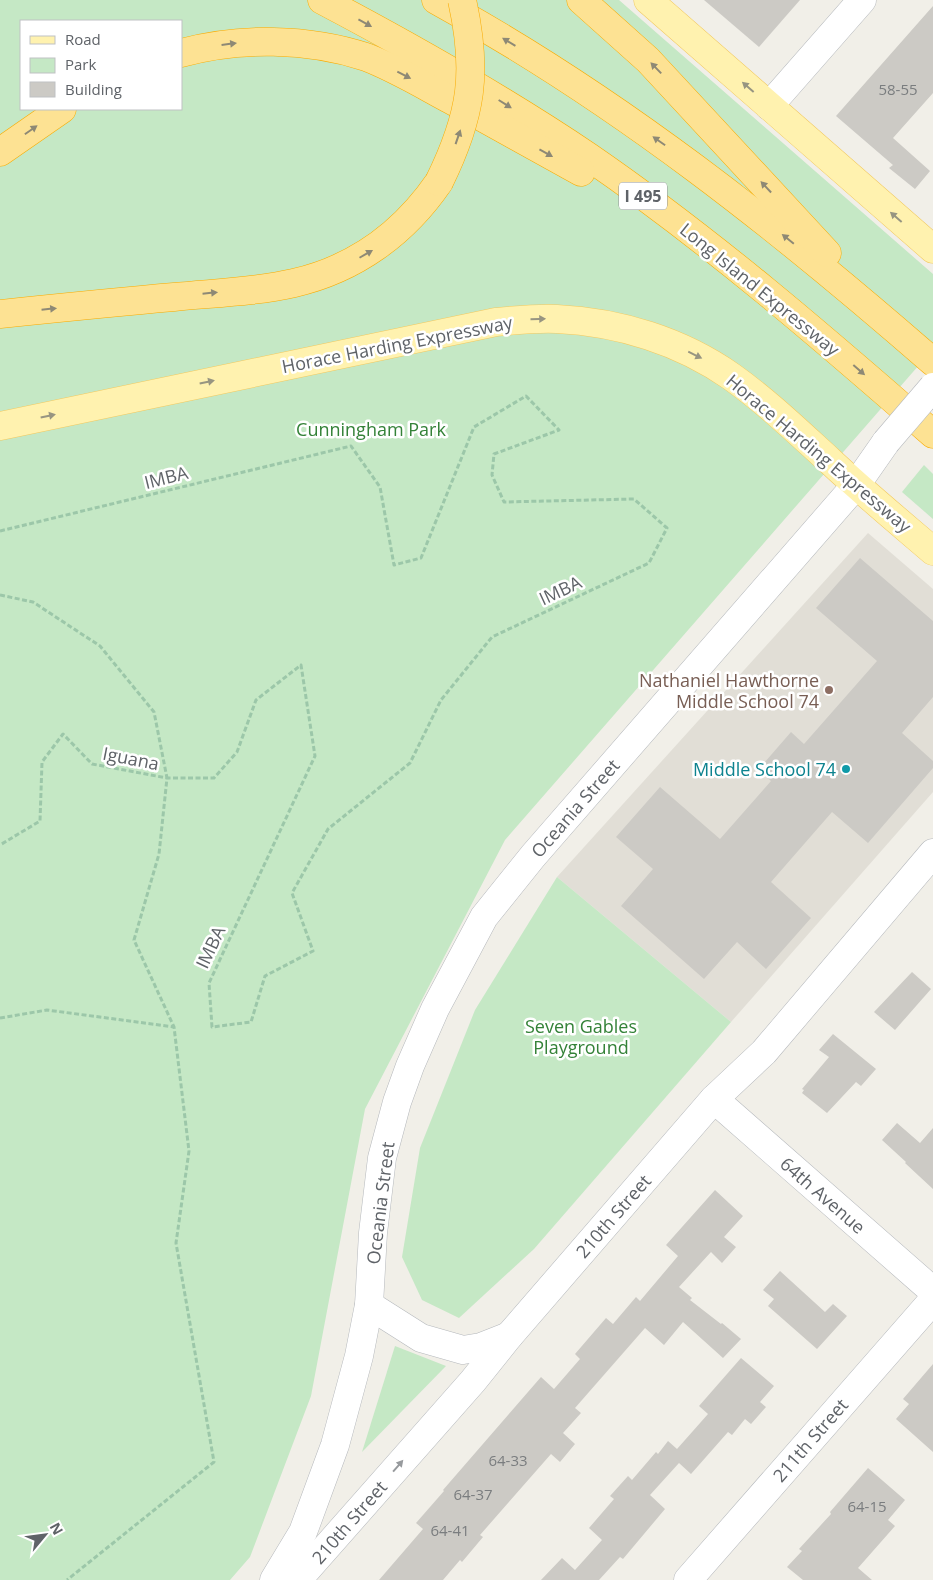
<svg xmlns="http://www.w3.org/2000/svg" width="933" height="1580" viewBox="0 0 933 1580" font-family="'Open Sans',sans-serif">
  <style>
    .education { fill: #e1ded6 }
    .green { fill: #c5e8c5; fill-rule: evenodd }
    .building { fill: #cccac5 }
    .lines { fill: none; stroke-linecap: round; stroke-linejoin: round }
    .minor-casing { stroke: #b5b8bc; stroke-width: 29 }
    .major-casing { stroke: #f2c960; stroke-width: 29 }
    .highway-casing { stroke: #f9ab00; stroke-width: 29 }
    .path { stroke: #9cc7a9; stroke-width: 3; stroke-dasharray: 5 2.5; stroke-linecap: butt }
    .minor { stroke: #fff; stroke-width: 28 }
    .major { stroke: #fff2af; stroke-width: 28 }
    .highway { stroke: #fde293; stroke-width: 28 }
    .minor-bridge-casing { stroke: #b5b8bc; stroke-width: 29; stroke-linecap: butt }
    .highway-bridge-casing { stroke: #f9ab00; stroke-width: 29; stroke-linecap: butt }
    .minor-bridge { stroke: #fff; stroke-width: 28 }
    .highway-bridge { stroke: #fde293; stroke-width: 28 }
    .oneway { fill: #8e8975 }
    .oneway2 { fill: #979581 }
    .oneway3 { fill: #979a9d }
    .education-dot { fill: #8d6e63; stroke: #fff; stroke-width: 2 }
    .culture-dot { fill: #0f9aa8; stroke: #fff; stroke-width: 2 }
    .labels { text-anchor: middle; dominant-baseline: central; stroke-width: 5; stroke-linejoin: round; paint-order: stroke }
    .number-label { font-size: 15px; fill: #7a7d7f }
    .shield { fill: #fff; stroke: #8f9295; stroke-width: 1 }
    .shield-label { font-size: 16px; font-weight: bold; fill: #5f6368 }
    .street-label { font-size: 18px; fill: #5f6368; stroke: #fff }
    .park-label { font-size: 18px; fill: #348238; stroke: #fff }
    .education-label { font-size: 18px; fill: #785e54; stroke: #fff; text-anchor: end }
    .culture-label { font-size: 18px; fill: #0d838f; stroke: #fff; text-anchor: end }
  </style>
  <rect width="100%" height="100%" fill="#f1efe8"/>
  <!-- education -->
  <path class="education" d="M868,533L933,589V792L731,1022L557,877Z"/>
  <!-- green -->
  <g class="green">
    <path d="M0,0H619L933,274V349L505,840L365,1109L311,1396L250,1557L230,1580H0ZM21,21H181V109H21Z"/>
    <path d="M924,465L933,474V519L902,492Z"/>
    <path d="M557,877L731,1022L534,1249L459,1318L422,1300L402,1257L420,1148L475,1010Z"/>
    <path d="M395,1346L446,1366L362,1452Z"/>
  </g>
  <!-- building -->
  <g class="building">
    <path d="M704,0H800L759,47Z"/>
    <path d="M933,6V93L893,138L930,171L915,189L889,168L893,165L836,116Z"/>
    <path d="M860,558L933,621V697L902,733L933,761V768L868,843L832,812L771,882L811,918L766,969L737,942L704,979L621,906L653,869L616,837L660,787L720,839L771,781L758,770L791,732L804,744L877,661L816,608Z"/>
    <path d="M912,972L931,989L895,1030L874,1012Z"/>
    <path d="M833,1034L876,1069L861,1086L856,1082L827,1113L802,1093L804,1090L802,1089L829,1057L819,1050Z"/>
    <path d="M897,1123L920,1143L933,1128V1189L905,1163L906,1162L882,1140Z"/>
    <path d="M715,1190L743,1216L724,1237L736,1247L722,1263L711,1252L679,1287L692,1298L690,1300L721,1324L722,1323L741,1339L723,1358L683,1322L664,1345L645,1328L575,1408L581,1413L563,1433L575,1444L560,1462L551,1454L480,1535L483,1537L462,1562L460,1560L443,1580H379L423,1529L416,1523L444,1491L443,1490L541,1377L554,1389L580,1359L575,1354L606,1318L613,1324L636,1297L640,1301L678,1256L666,1245Z"/>
    <path d="M780,1271L825,1312L833,1304L847,1316L817,1349L768,1306L774,1299L763,1290Z"/>
    <path d="M741,1358L774,1386L760,1402L766,1407L751,1424L745,1419L732,1435L728,1432L691,1474L679,1463L650,1495L665,1509L623,1559L620,1557L599,1580H541L562,1558L575,1570L602,1540L589,1528L614,1499L610,1496L628,1476L632,1480L656,1452L658,1454L668,1441L677,1449L708,1414L699,1406Z"/>
    <path d="M933,1364V1452L896,1419L909,1404L903,1399Z"/>
    <path d="M868,1468L905,1500L888,1520L895,1526L858,1568L872,1580H803L787,1567L802,1551L799,1549L831,1514L830,1512Z"/>
  </g>
  <g class="lines">
    <!-- minor casing -->
    <g class="minor-casing">
      <g id="minor">
        <path d="M769,106L862,0"/>
        <path d="M714,1099L933,1291"/>
        <path d="M369,1305L421,1338L463,1350L481,1347L509,1336"/>
        <path d="M274,1580L303,1532L335,1445L359,1356L369,1305L373,1233L382,1158L397,1102L410,1066L435,1009L484,917L533,856L856,485L886,442"/>
        <path d="M296,1580L301,1576L473,1381L509,1336L714,1099L764,1052L933,853"/>
        <path d="M688,1580L933,1300"/>
      </g>
    </g>
    <!-- major casing -->
    <g class="major-casing">
      <g id="major">
        <path d="M648,0L933,249"/>
        <path d="M0,426L496,322C517,320 537,318 557,319C619,322 681,341 732,377C767,402 798,432 830,461C863,492 898,521 933,551"/>
      </g>
    </g>
    <!-- highway casing -->
    <g class="highway-casing">
      <g id="highway">
        <path d="M322,0C413,48 503,99 589,157C711,241 822,337 933,434"/>
        <path d="M436,0C617,99 778,227 933,362"/>
        <path d="M581,0L648,60L827,253"/>
        <path d="M181,53C239,37 308,38 366,57C395,68 423,85 451,100C494,124 538,148 581,172"/>
        <path d="M0,152L62,109"/>
        <path d="M0,314C58,308 116,302 174,297C213,293 255,292 294,283C355,269 404,233 439,182"/>
      </g>
    </g>
    <!-- path -->
    <g class="path">
      <path d="M0,531L351,446L380,487L394,565L421,558L474,427L526,396L559,430L494,454L492,475L504,502L634,499L667,528L649,563L492,637L441,700L410,763L328,829L292,893L313,951L265,976L251,1022L212,1027L209,983L315,756L301,665L256,700L237,752L214,778H167L92,764L63,734L42,762L40,821L0,845"/>
      <path d="M0,595L33,602L100,646L154,712L167,778L159,854L134,940L174,1027L189,1151L176,1243L214,1462L67,1580"/>
      <path d="M0,1018L47,1010L174,1027"/>
    </g>
    <!-- minor -->
    <use href="#minor" class="minor"/>
    <!-- major -->
    <use href="#major" class="major"/>
    <!-- highway -->
    <use href="#highway" class="highway"/>
    <!-- minor-bridge casing -->
    <g class="minor-bridge-casing">
      <path id="minor-bridge" d="M886,442L933,387"/>
    </g>
    <!-- highway-bridge casing -->
    <g class="highway-bridge-casing">
      <path id="highway-bridge" d="M439,182C472,115 478,72 462,0"/>
    </g>
    <!-- minor-bridge -->
    <use href="#minor-bridge" class="minor-bridge"/>
    <!-- highway-bridge -->
    <use href="#highway-bridge" class="highway-bridge"/>
  </g>
  <!-- one-way arrows -->
  <defs><path id="oneway-solid" d="M-6-.8H1V-3.2L6.5 0L1 3.2V.8H-6Z" transform="scale(1.25)"/></defs>
  <g class="oneway">
    <use href="#oneway-solid" transform="translate(365 23) rotate(29)"/>
    <use href="#oneway-solid" transform="translate(509 42) rotate(-149)"/>
    <use href="#oneway-solid" transform="translate(229 44) rotate(-7)"/>
    <use href="#oneway-solid" transform="translate(656 68) rotate(-134)"/>
    <use href="#oneway-solid" transform="translate(404 75) rotate(27)"/>
    <use href="#oneway-solid" transform="translate(505 104) rotate(32)"/>
    <use href="#oneway-solid" transform="translate(31 130) rotate(-35)"/>
    <use href="#oneway-solid" transform="translate(458 137) rotate(-71)"/>
    <use href="#oneway-solid" transform="translate(659 141) rotate(-145)"/>
    <use href="#oneway-solid" transform="translate(546 153) rotate(29)"/>
    <use href="#oneway-solid" transform="translate(766 187) rotate(-133)"/>
    <use href="#oneway-solid" transform="translate(788 239) rotate(-141)"/>
    <use href="#oneway-solid" transform="translate(366 254) rotate(-30)"/>
    <use href="#oneway-solid" transform="translate(210 293) rotate(-6)"/>
    <use href="#oneway-solid" transform="translate(49 309) rotate(-6)"/>
    <use href="#oneway-solid" transform="translate(859 370) rotate(41)"/>
  </g>
  <g class="oneway2">
    <use href="#oneway-solid" transform="translate(748 87) rotate(-139)"/>
    <use href="#oneway-solid" transform="translate(896 217) rotate(-139)"/>
    <use href="#oneway-solid" transform="translate(538 319) rotate(-1)"/>
    <use href="#oneway-solid" transform="translate(695 355) rotate(26)"/>
    <use href="#oneway-solid" transform="translate(207 382) rotate(-12)"/>
    <use href="#oneway-solid" transform="translate(48 416) rotate(-12)"/>
  </g>
  <use class="oneway3" href="#oneway-solid" transform="translate(398 1466) rotate(-49)"/>
  <!-- markers -->
  <circle class="education-dot" cx="829" cy="690" r="5"/>
  <circle class="culture-dot" cx="846" cy="769" r="5"/>
  <g class="labels">
    <!-- number labels -->
    <g class="number-label">
      <text x="898" y="89">58-55</text>
      <text x="508" y="1460">64-33</text>
      <text x="473" y="1494">64-37</text>
      <text x="867" y="1506">64-15</text>
      <text x="450" y="1530">64-41</text>
    </g>
    <!-- shield labels -->
    <rect class="shield" x="619" y="182.5" width="48" height="27" rx="4"/>
    <g class="shield-label">
      <text x="643" y="196">I 495</text>
    </g>
    <!-- street labels -->
    <g class="street-label">
      <text transform="translate(760 289) rotate(39)">Long Island Expressway</text>
      <text transform="translate(397 344) rotate(-11)">Horace Harding Expressway</text>
      <text transform="translate(819 453) rotate(40)">Horace Harding Expressway</text>
      <text transform="translate(166 477) rotate(-14)">IMBA</text>
      <text transform="translate(560 590) rotate(-25)">IMBA</text>
      <text transform="translate(131 758) rotate(11)">Iguana</text>
      <text transform="translate(575 808) rotate(-49)">Oceania Street</text>
      <text transform="translate(210 947) rotate(-65)">IMBA</text>
      <text transform="translate(823 1195) rotate(41)">64th Avenue</text>
      <text transform="translate(380 1203) rotate(-83)">Oceania Street</text>
      <text transform="translate(613 1216) rotate(-49)">210th Street</text>
      <text transform="translate(810 1440) rotate(-49)">211th Street</text>
      <text transform="translate(349 1522) rotate(-49)">210th Street</text>
    </g>
    <!-- park labels -->
    <g class="park-label">
      <text x="371" y="429">Cunningham Park</text>
      <text x="581" y="1026">Seven Gables<tspan x="581" dy="21">Playground</tspan></text>
    </g>
    <!-- education labels -->
    <g class="education-label">
      <text x="819" y="680">Nathaniel Hawthorne<tspan x="819" dy="21">Middle School 74</tspan></text>
    </g>
    <!-- culture labels -->
    <g class="culture-label">
      <text x="836" y="769">Middle School 74</text>
    </g>
  </g>
  <!-- legend -->
  <rect x="20" y="20" width="162" height="90" fill="#ffffff" stroke="#bfc1c3"/>
  <rect x="30" y="36" width="25" height="8" fill="#fff2af" stroke="#bfc1c3"/>
  <text x="65" y="45" font-size="15" fill="#5f6368">Road</text>
  <rect x="30" y="58" width="25" height="15" fill="#c5e8c5" stroke="#bfc1c3"/>
  <text x="65" y="70" font-size="15" fill="#5f6368">Park</text>
  <rect x="30" y="82" width="25" height="15" fill="#cccac5" stroke="#bfc1c3"/>
  <text x="65" y="95" font-size="15" fill="#5f6368">Building</text>
  <!-- north arrow -->
  <g transform="translate(45 1535) rotate(61)" stroke="#ffffff" stroke-width="4" paint-order="stroke">
  <path d="M0-4L9 19L0 12L-9 19Z" fill="#5f6368"/>
  <text y="-8" font-size="14" font-weight="bold" text-anchor="middle" fill="#5f6368">N</text>
  </g>
</svg>
